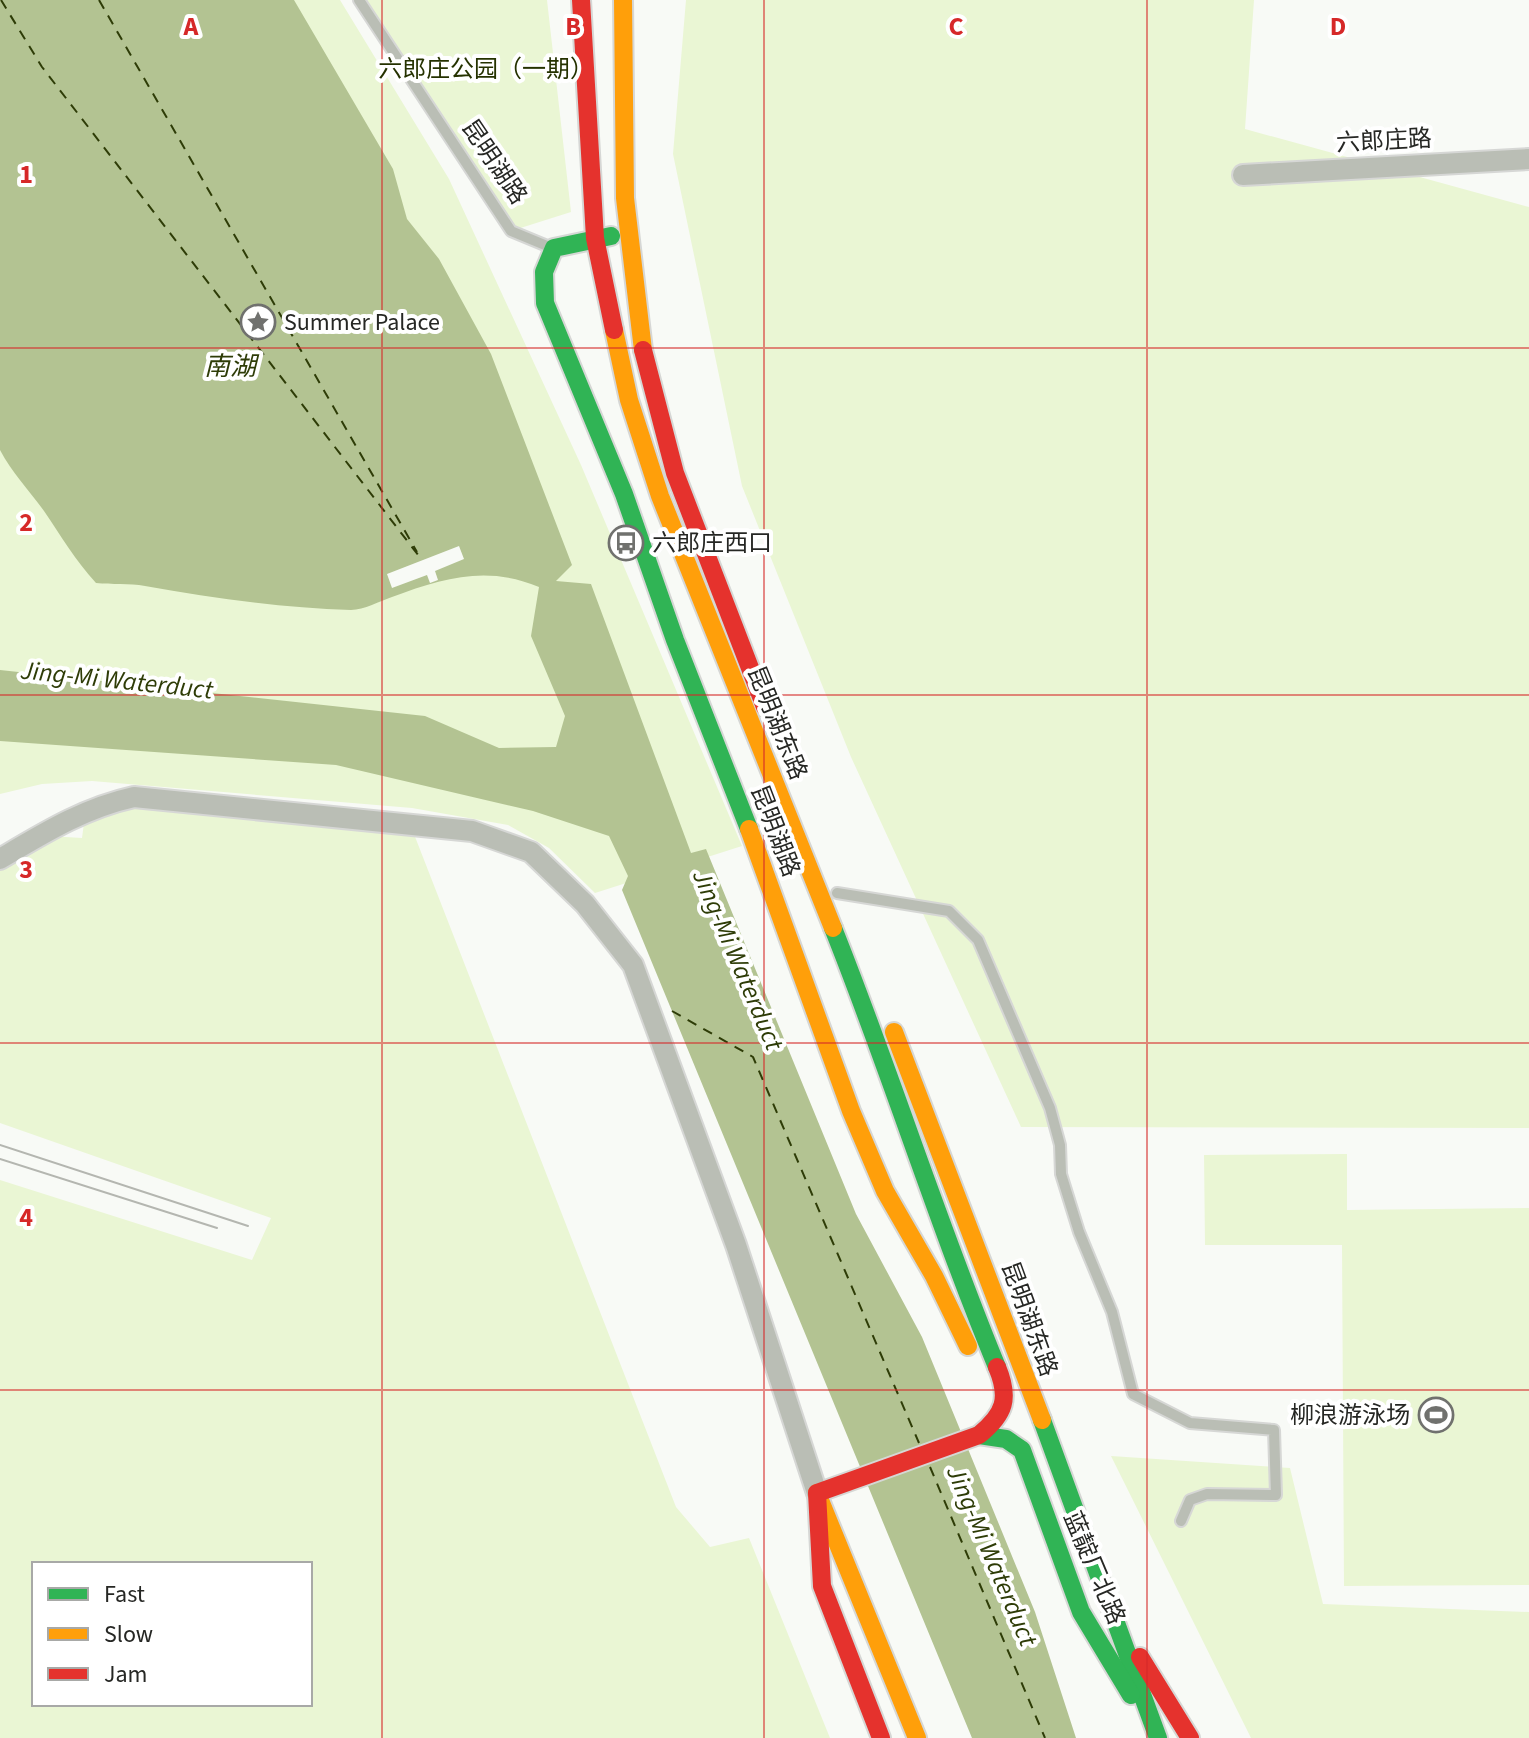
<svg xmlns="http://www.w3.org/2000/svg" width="1529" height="1738" viewBox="0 0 1529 1738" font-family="'Source Sans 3','Noto Sans SC',sans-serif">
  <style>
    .green { fill: #eaf6d4; fill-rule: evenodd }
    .water { fill: #b3c392 }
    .pier { fill: #f8faf6 }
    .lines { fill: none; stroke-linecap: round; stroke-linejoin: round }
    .ferry { stroke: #2e3c07; stroke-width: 2; stroke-dasharray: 10 8; stroke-linecap: butt }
    .lane-casing { stroke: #d6d7d5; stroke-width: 14 }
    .street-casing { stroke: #d6d7d5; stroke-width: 24 }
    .fast-casing { stroke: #d6d7d5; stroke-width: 22 }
    .slow-casing { stroke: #d6d7d5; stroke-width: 22 }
    .jam-casing { stroke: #d6d7d5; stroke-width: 22 }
    .lane { stroke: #babeb5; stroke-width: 10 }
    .street { stroke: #babeb5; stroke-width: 20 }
    .fast { stroke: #30b455; stroke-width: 18 }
    .slow { stroke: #ff9f0a; stroke-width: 18 }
    .jam { stroke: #e5322d; stroke-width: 18 }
    .tram { stroke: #b4b6b0; stroke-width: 2 }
    .grid { fill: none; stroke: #d62828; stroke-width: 2; stroke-opacity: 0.55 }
    .labels { text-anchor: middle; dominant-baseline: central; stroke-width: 8; stroke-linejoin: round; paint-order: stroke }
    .park-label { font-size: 24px; fill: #253200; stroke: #fff }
    .street-label { font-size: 24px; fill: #262724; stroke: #fff }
    .poi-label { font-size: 24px; fill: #262724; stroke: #fff; text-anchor: start }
    .water-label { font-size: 26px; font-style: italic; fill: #2e3c07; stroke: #fff }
    .grid-label { font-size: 26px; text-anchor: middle; font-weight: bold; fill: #d62828; stroke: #fff; stroke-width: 8; stroke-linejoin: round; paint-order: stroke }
  </style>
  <rect width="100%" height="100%" fill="#f8faf6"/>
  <!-- green -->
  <g class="green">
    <path d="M0,0H340L449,179L581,465L742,846L595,893L549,848L508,825L412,808L92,781L42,784L0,794Z"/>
    <path d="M359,0H547L571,212L511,231Z"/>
    <path d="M686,0H1254L1245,129L1529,207V1128L1021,1127L851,757L742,486L673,154Z"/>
    <path d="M139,800L412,829L676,1507L710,1547L749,1538L830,1738H0V1180L252,1260L271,1218L0,1123V864L49,836L82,838L84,823ZM34,1564H310V1704H34Z"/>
    <path d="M1347,1154V1210L1529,1208V1585L1344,1586L1342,1245H1205L1204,1155Z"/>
    <path d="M1111,1456L1290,1468L1323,1604L1529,1612V1738H1251Z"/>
  </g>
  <!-- water -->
  <path class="water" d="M0,0H294L393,169L407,219L439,259L491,354L572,565L556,581L591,584L691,853L706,849L856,1214L922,1337L1035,1612L1076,1738H972L622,890L628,876L609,836L533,811L336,765L0,741V670L425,716L499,748L556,747L565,716L531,636L539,587C487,565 443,578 392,597C380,601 364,610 351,610C282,608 213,598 145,586C129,583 112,585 96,583C75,560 61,536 44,511C29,490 12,473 0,450Z"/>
  <!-- pier -->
  <path class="pier" d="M459,546L464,559L435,571L438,580L430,583L427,575L392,588L387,574Z"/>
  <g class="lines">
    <!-- ferry -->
    <g class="ferry">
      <path d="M1,0L42,67L422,560"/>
      <path d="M99,0L417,552"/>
      <path d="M672,1011L753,1057L919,1443"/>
      <path d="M930,1467L1045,1738"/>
    </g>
    <!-- lane casing -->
    <g class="lane-casing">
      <g id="lane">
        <path d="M359,0L511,231L552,248"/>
        <path d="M837,893L949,911L978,940L1050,1108L1060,1145L1061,1174L1079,1232L1112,1312L1133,1394L1190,1423L1274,1430L1276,1495L1207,1494L1190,1500L1181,1521"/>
      </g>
    </g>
    <!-- street casing -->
    <g class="street-casing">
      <g id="street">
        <path d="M1243,175L1529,159"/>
        <path d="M0,859C44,833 84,808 134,797L472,831L531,852L585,904L633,965L736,1245L817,1493"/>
      </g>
    </g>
    <!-- fast casing -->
    <g class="fast-casing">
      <g id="fast">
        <path d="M611,236L554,248L544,272L545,303L624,494L675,640L749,829"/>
        <path d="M833,928C891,1073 937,1222 997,1367"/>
        <path d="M1042,1420L1158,1738"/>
        <path d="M979,1435L1006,1439L1022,1450L1081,1612L1131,1695"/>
      </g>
    </g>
    <!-- slow casing -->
    <g class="slow-casing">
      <g id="slow">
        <path d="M623,0L625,198L643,350"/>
        <path d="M614,330L629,400L660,496L833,928"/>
        <path d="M749,829L851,1111L885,1191L934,1276L968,1346"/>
        <path d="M894,1032L1042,1420"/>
        <path d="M817,1493L917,1738"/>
      </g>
    </g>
    <!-- jam casing -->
    <g class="jam-casing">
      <g id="jam">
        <path d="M581,0L595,238L614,330"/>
        <path d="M643,350L675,473L765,707"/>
        <path d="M1140,1657L1190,1738"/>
        <path d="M881,1738L822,1586L817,1493L979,1435C1005,1414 1010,1398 997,1367"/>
      </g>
    </g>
    <!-- lane -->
    <use href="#lane" class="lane"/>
    <!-- street -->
    <use href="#street" class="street"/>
    <!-- fast -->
    <use href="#fast" class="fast"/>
    <!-- slow -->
    <use href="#slow" class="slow"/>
    <!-- jam -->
    <use href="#jam" class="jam"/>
    <!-- tram -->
    <g class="tram">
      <path d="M0,1145L248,1226"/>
      <path d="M0,1159L217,1228"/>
    </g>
  </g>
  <!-- grid -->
  <path class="grid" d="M382,0V1738M764,0V1738M1147,0V1738M0,348H1529M0,695H1529M0,1043H1529M0,1390H1529"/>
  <!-- icons -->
  <defs>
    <g id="sight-ring" transform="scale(1.8)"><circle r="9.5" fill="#fff" stroke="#70716e" stroke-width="1.5"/><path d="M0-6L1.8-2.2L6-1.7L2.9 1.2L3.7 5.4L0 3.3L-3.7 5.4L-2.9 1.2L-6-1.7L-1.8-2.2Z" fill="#70716e"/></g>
    <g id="bus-ring" transform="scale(1.8)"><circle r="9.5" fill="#fff" stroke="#70716e" stroke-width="1.5"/><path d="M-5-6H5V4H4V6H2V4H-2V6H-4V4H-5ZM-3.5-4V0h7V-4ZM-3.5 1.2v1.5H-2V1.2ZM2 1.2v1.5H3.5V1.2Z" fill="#70716e"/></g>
    <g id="stadium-ring" transform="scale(1.8)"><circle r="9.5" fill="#fff" stroke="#70716e" stroke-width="1.5"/><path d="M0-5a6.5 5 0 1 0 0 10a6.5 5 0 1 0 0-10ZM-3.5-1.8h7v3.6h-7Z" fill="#70716e"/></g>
  </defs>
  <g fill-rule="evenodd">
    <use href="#sight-ring" x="258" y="322"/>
    <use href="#bus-ring" x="626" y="543"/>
    <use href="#stadium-ring" x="1436" y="1415"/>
  </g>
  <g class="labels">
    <!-- park labels -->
    <g class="park-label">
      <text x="486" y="69">六郎庄公园（一期）</text>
    </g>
    <!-- street labels -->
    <g class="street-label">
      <text transform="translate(1384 141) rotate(-3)">六郎庄路</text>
      <text transform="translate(494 162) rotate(56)">昆明湖路</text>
      <text transform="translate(777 723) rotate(68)">昆明湖东路</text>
      <text transform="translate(775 831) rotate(69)">昆明湖路</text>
      <text transform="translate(1029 1319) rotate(70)">昆明湖东路</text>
      <text transform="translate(1094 1568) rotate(67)">蓝靛厂北路</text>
    </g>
    <!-- poi labels -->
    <g class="poi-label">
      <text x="284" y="322">Summer Palace</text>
      <text x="652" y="543">六郎庄西口</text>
      <text x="1410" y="1415" text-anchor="end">柳浪游泳场</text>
    </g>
    <!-- water labels -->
    <g class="water-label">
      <text x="230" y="366">南湖</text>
      <text transform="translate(117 680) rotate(6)">Jing-Mi Waterduct</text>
      <text transform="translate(738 960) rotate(67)">Jing-Mi Waterduct</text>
      <text transform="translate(992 1556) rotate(67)">Jing-Mi Waterduct</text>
    </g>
  </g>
  <g class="grid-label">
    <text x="191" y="35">A</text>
    <text x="573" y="35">B</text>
    <text x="956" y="35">C</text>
    <text x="1338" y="35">D</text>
    <text x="26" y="183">1</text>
    <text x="26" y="531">2</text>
    <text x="26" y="878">3</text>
    <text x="26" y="1226">4</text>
  </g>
  <!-- legend -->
  <rect x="32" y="1562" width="280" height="144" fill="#ffffff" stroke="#a8a9a7" stroke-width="2"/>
  <rect x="48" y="1588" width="40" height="12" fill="#30b455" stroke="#a8a9a7" stroke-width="2"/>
  <text x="104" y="1602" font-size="24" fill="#262724">Fast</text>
  <rect x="48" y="1628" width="40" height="12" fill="#ff9f0a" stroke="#a8a9a7" stroke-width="2"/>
  <text x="104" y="1642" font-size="24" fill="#262724">Slow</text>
  <rect x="48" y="1668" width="40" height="12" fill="#e5322d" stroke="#a8a9a7" stroke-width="2"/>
  <text x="104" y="1682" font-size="24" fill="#262724">Jam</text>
</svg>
